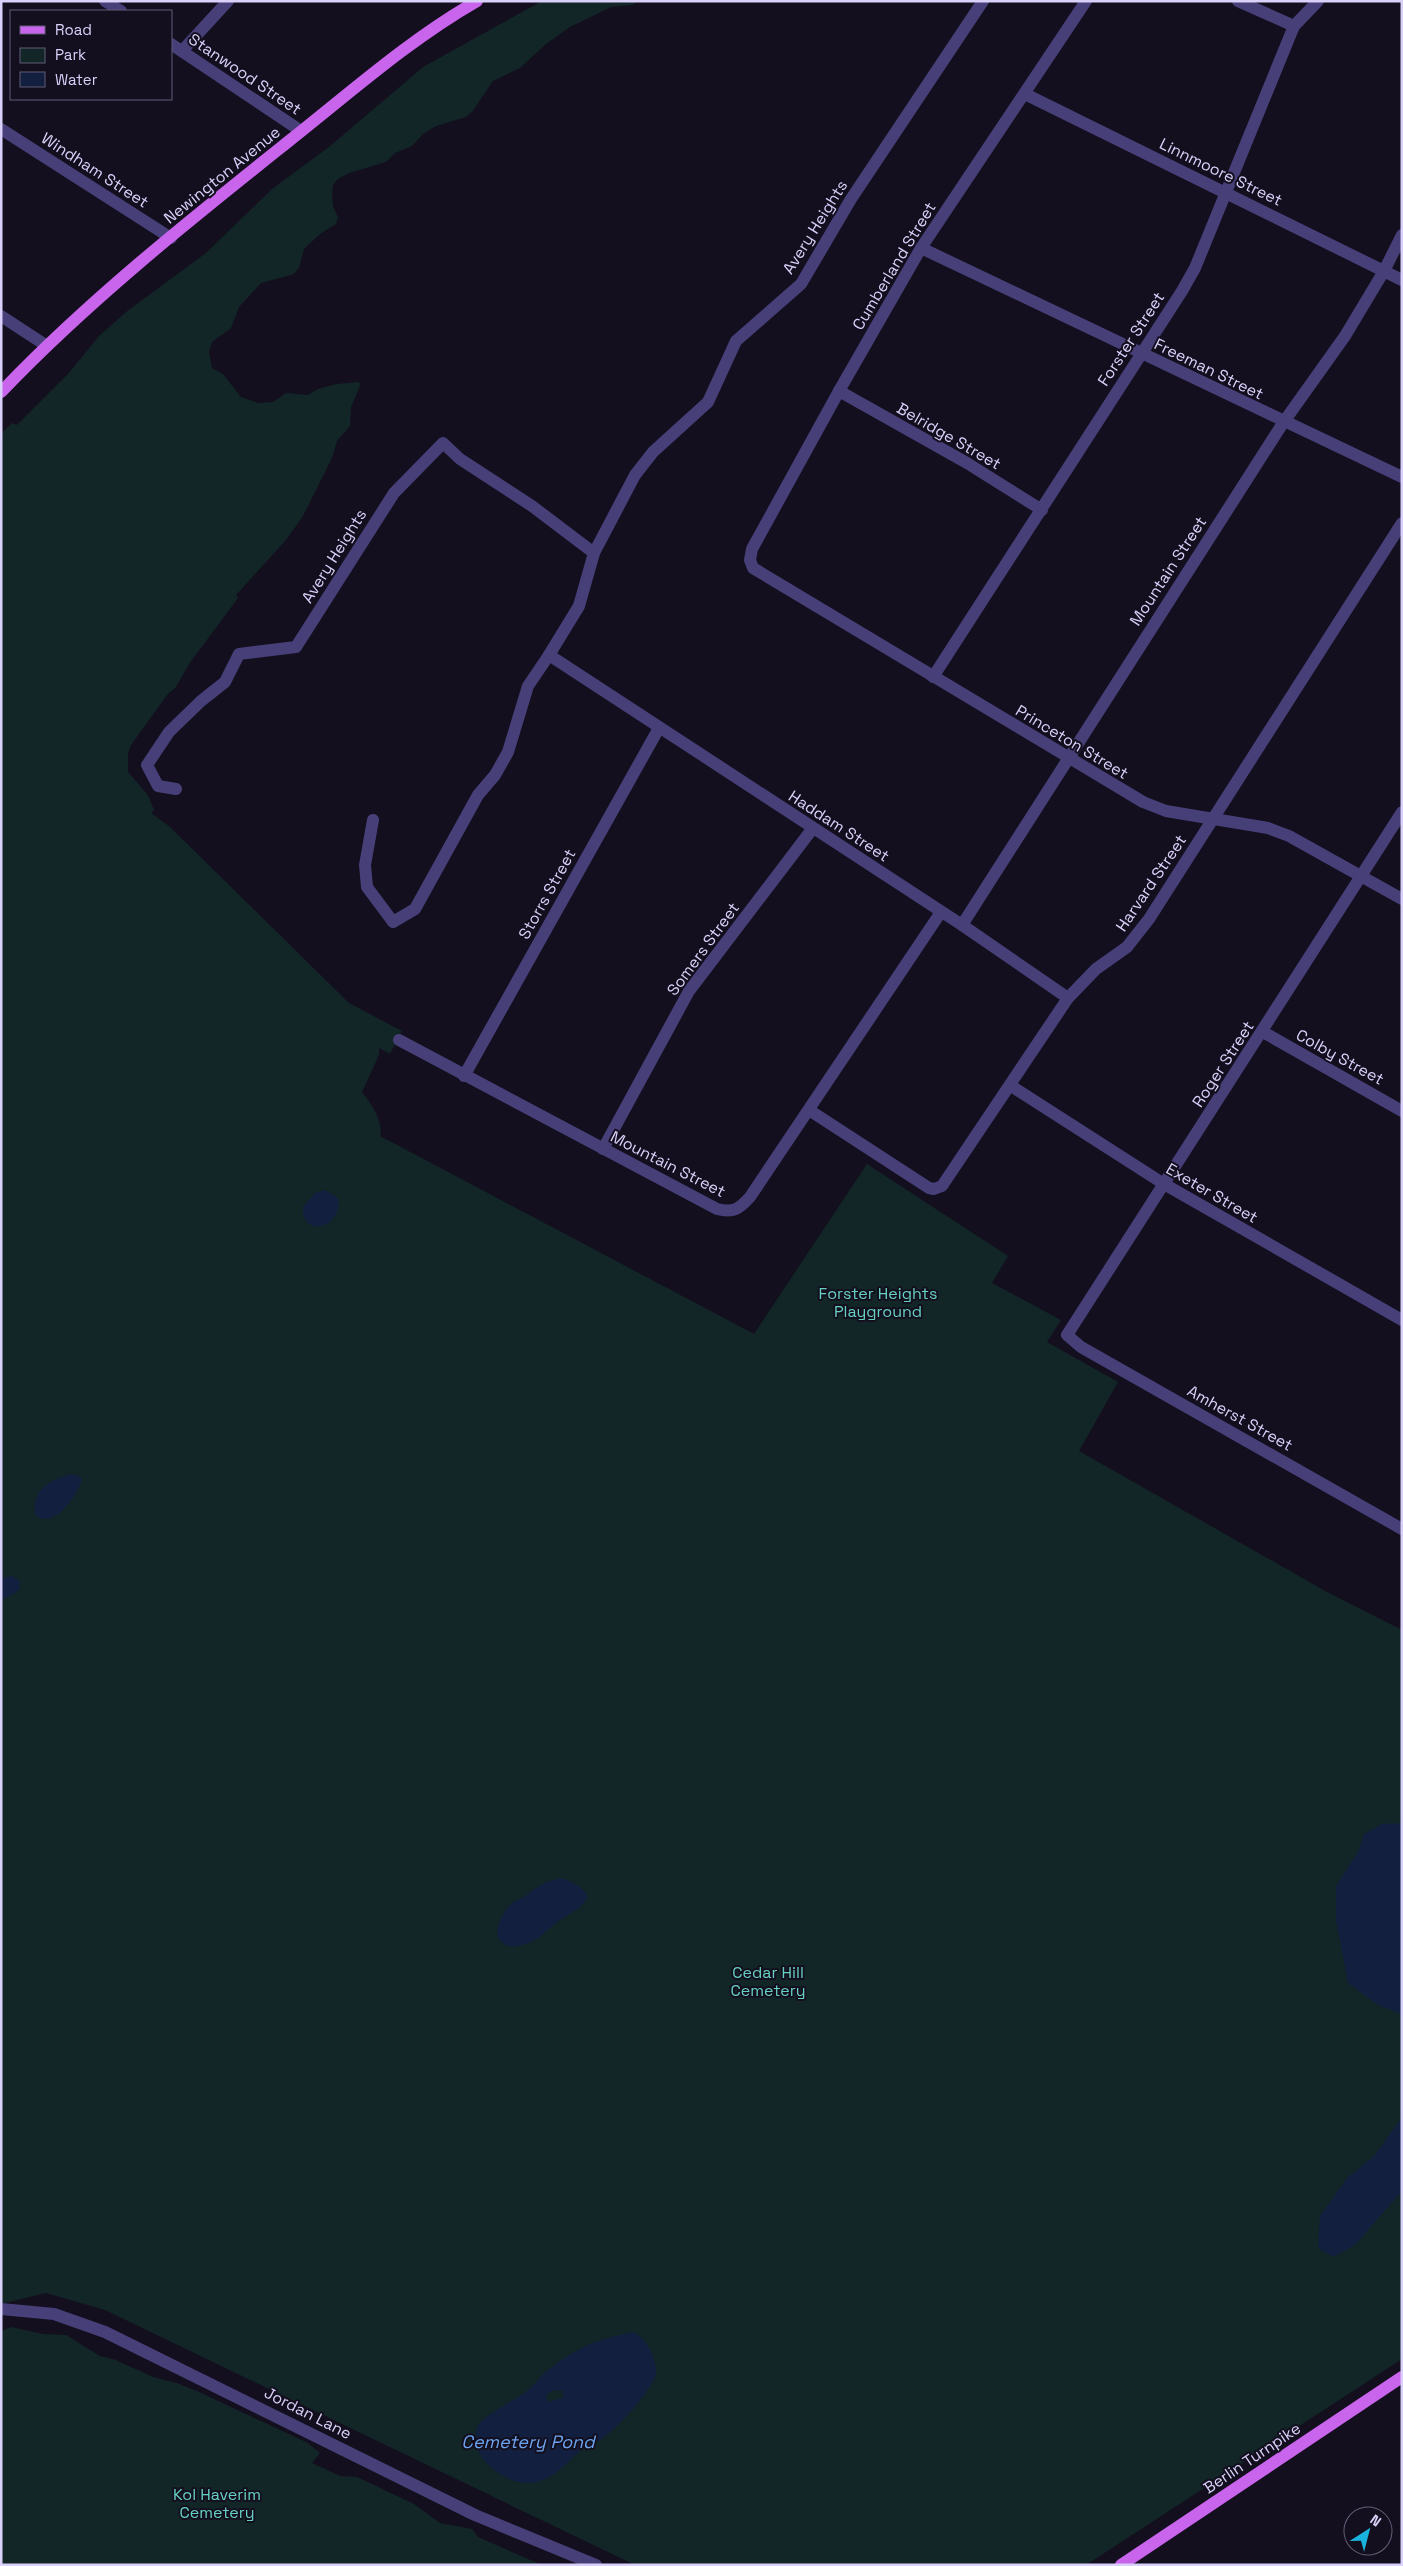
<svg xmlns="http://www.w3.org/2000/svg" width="1403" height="2566" viewBox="0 0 1403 2566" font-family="'Space Grotesk',sans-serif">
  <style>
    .green { fill: #122627 }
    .water { fill: #121f3e; fill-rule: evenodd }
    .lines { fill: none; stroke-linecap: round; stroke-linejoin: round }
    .minor { stroke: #473f78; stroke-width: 12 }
    .major { stroke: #c964ed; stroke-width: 12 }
    .labels { text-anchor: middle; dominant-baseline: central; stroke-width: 4; stroke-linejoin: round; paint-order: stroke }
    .street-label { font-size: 16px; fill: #dad1fa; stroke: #130f1e }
    .park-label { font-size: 16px; fill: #66d1c2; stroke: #130f1e }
    .water-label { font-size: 18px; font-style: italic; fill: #6ba3ee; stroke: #130f1e }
  </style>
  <rect width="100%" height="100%" fill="#130f1e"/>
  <!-- green -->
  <g class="green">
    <path d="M542,1H640L632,5L611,7L570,27L546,44L520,68L493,81L472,112L466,117L436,126L423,134L412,146L395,153L386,162L349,173L338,179L333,185L332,193L333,207L338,217L336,224L320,234L304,249L299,268L294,274L261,283L239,307L231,328L212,342L209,352L212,368L223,374L241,397L258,403L273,402L286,393L308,395L318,389L336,384L359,382L360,386L351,407L350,426L337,441L332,458L303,516L286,540L236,595L238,598L189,664L176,687L167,695L131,745L128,753V772L148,795L154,810L151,813L170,827L349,1003L402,1031L390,1054L379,1048V1055L362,1092C371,1103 384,1123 380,1136L754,1334L867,1164L1008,1256L992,1283L1061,1320L1047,1342L1118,1382L1079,1451L1327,1592L1402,1630V2359L1086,2565H635L105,2310L46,2293L1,2304V434L12,423L17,425L68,374L99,336L126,312L206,253L272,189L329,147L423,67Z"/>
    <path d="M11,2327L43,2334L66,2335L100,2356L116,2360L153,2377L177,2383L199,2392L308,2443L320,2453L312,2463L340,2476L357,2477L414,2504L440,2523L472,2529L478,2537L542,2565H1V2331Z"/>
  </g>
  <!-- water -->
  <g class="water">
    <path d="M325,1190L338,1198C344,1228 301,1239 303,1207L315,1193Z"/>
    <path d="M71,1474L77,1475L82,1479C79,1494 51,1533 35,1514C31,1490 51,1479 71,1474Z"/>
    <path d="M12,1576L20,1581L19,1590L8,1597L1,1599V1578Z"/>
    <path d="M1402,1823V2014L1378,2005L1348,1983L1336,1920V1886L1359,1850L1364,1834L1382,1824Z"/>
    <path d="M562,1878C572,1881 583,1888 588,1896C582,1908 575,1910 565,1917C543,1930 541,1944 511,1947C488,1941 499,1917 511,1904C516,1899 523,1899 528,1894C538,1886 548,1880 562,1878Z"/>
    <path d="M1402,2117V2191L1355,2245L1333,2257L1318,2248L1320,2216L1347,2178L1374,2156Z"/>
    <path d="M633,2332C646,2336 658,2362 656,2375C646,2397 622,2423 603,2438C596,2443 589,2443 583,2448C570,2459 558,2475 541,2481C512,2492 464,2458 478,2425C481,2417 517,2399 527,2391C535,2385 540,2376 548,2370C577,2347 598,2339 633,2332ZM555,2390L563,2391V2398L548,2402L546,2395Z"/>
  </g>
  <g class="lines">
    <!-- minor -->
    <g class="minor">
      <path d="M105,1L121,11"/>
      <path d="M983,1L851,199L801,284L736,341L708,402L653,452L635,475L594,553L579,606L549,655L962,925L1068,998"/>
      <path d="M1086,1L921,248L839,391L752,549L750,560L753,568L1143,802L1166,811L1268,828L1289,836L1402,899"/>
      <path d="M1238,1L1294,26"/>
      <path d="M171,44L301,131"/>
      <path d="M182,51L228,1"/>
      <path d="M1025,94L1402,280"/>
      <path d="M1,129L171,238"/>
      <path d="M921,248L1402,477"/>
      <path d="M1,316L47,346"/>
      <path d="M839,391L967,463L1042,510"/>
      <path d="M933,677L1182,291L1195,268L1294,26L1318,1"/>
      <path d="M176,789L158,786L147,765L169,732L201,701L225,682L239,654L296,647L394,493L443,443L460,459L532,506L594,553"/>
      <path d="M1402,812L1067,1335L1081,1347L1402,1529"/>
      <path d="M373,820L365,865L367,887L393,922L415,909L478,795L495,775L508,752L528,686L549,655"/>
      <path d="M962,925L1283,423L1345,336L1384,271L1402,235"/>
      <path d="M1263,1032L1402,1111"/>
      <path d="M399,1040L717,1209C734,1213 739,1209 750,1197L941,912"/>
      <path d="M464,1076L659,728"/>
      <path d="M1011,1086L1164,1184L1402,1320"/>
      <path d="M809,1110L929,1188L934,1189L942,1186L1068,998L1096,969L1127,947L1149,919L1402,523"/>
      <path d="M603,1149L689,991L813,828"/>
      <path d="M1,2309L54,2314L105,2332L475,2515L596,2565"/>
    </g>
    <!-- major -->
    <g class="major">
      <path d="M1,392C89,300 190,220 289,141C351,92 409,40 477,1"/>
      <path d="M1121,2565L1402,2377"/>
    </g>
  </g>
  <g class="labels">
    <!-- street labels -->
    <g class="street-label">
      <text transform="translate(245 74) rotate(34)">Stanwood Street</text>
      <text transform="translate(95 170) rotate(33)">Windham Street</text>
      <text transform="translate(1221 172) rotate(26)">Linnmoore Street</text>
      <text transform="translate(222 175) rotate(-39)">Newington Avenue</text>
      <text transform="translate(815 227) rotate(-58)">Avery Heights</text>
      <text transform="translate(894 266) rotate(-59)">Cumberland Street</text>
      <text transform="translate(1131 339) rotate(-57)">Forster Street</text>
      <text transform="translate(1209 369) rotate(26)">Freeman Street</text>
      <text transform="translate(949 436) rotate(30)">Belridge Street</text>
      <text transform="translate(334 556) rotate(-58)">Avery Heights</text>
      <text transform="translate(1168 571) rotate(-57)">Mountain Street</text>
      <text transform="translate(1072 742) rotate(31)">Princeton Street</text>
      <text transform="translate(839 826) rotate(33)">Haddam Street</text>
      <text transform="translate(1151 883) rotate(-56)">Harvard Street</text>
      <text transform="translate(547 894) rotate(-61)">Storrs Street</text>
      <text transform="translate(703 949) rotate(-54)">Somers Street</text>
      <text transform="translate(1340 1057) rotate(29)">Colby Street</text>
      <text transform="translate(1223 1064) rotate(-57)">Roger Street</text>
      <text transform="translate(668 1164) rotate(27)">Mountain Street</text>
      <text transform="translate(1212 1193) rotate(30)">Exeter Street</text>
      <text transform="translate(1240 1418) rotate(29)">Amherst Street</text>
      <text transform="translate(308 2413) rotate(27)">Jordan Lane</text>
      <text transform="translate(1252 2458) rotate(-34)">Berlin Turnpike</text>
    </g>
    <!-- park labels -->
    <g class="park-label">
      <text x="878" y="1293">Forster Heights<tspan x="878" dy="18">Playground</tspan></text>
      <text x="768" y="1972">Cedar Hill<tspan x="768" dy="18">Cemetery</tspan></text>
      <text x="217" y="2494">Kol Haverim<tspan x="217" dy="18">Cemetery</tspan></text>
    </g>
    <!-- water labels -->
    <g class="water-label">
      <text x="528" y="2441">Cemetery Pond</text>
    </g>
  </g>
  <!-- border -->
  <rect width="1403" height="2566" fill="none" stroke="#dad1fa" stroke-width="5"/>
  <!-- legend -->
  <rect x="10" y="10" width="162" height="90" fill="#130f1e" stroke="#635d76"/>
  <rect x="20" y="26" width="25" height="8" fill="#c964ed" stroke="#635d76"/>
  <text x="55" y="35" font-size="15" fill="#dad1fa">Road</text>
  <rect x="20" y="48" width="25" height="15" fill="#122627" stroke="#635d76"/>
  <text x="55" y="60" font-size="15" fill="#dad1fa">Park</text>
  <rect x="20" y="72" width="25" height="15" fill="#121f3e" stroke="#635d76"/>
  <text x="55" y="85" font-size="15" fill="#dad1fa">Water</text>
  <!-- north arrow -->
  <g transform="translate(1368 2531) rotate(36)"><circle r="24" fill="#130f1e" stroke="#635d76"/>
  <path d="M0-4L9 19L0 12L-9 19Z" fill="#19b4dd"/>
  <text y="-8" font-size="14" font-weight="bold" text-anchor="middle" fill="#dad1fa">N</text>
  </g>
</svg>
